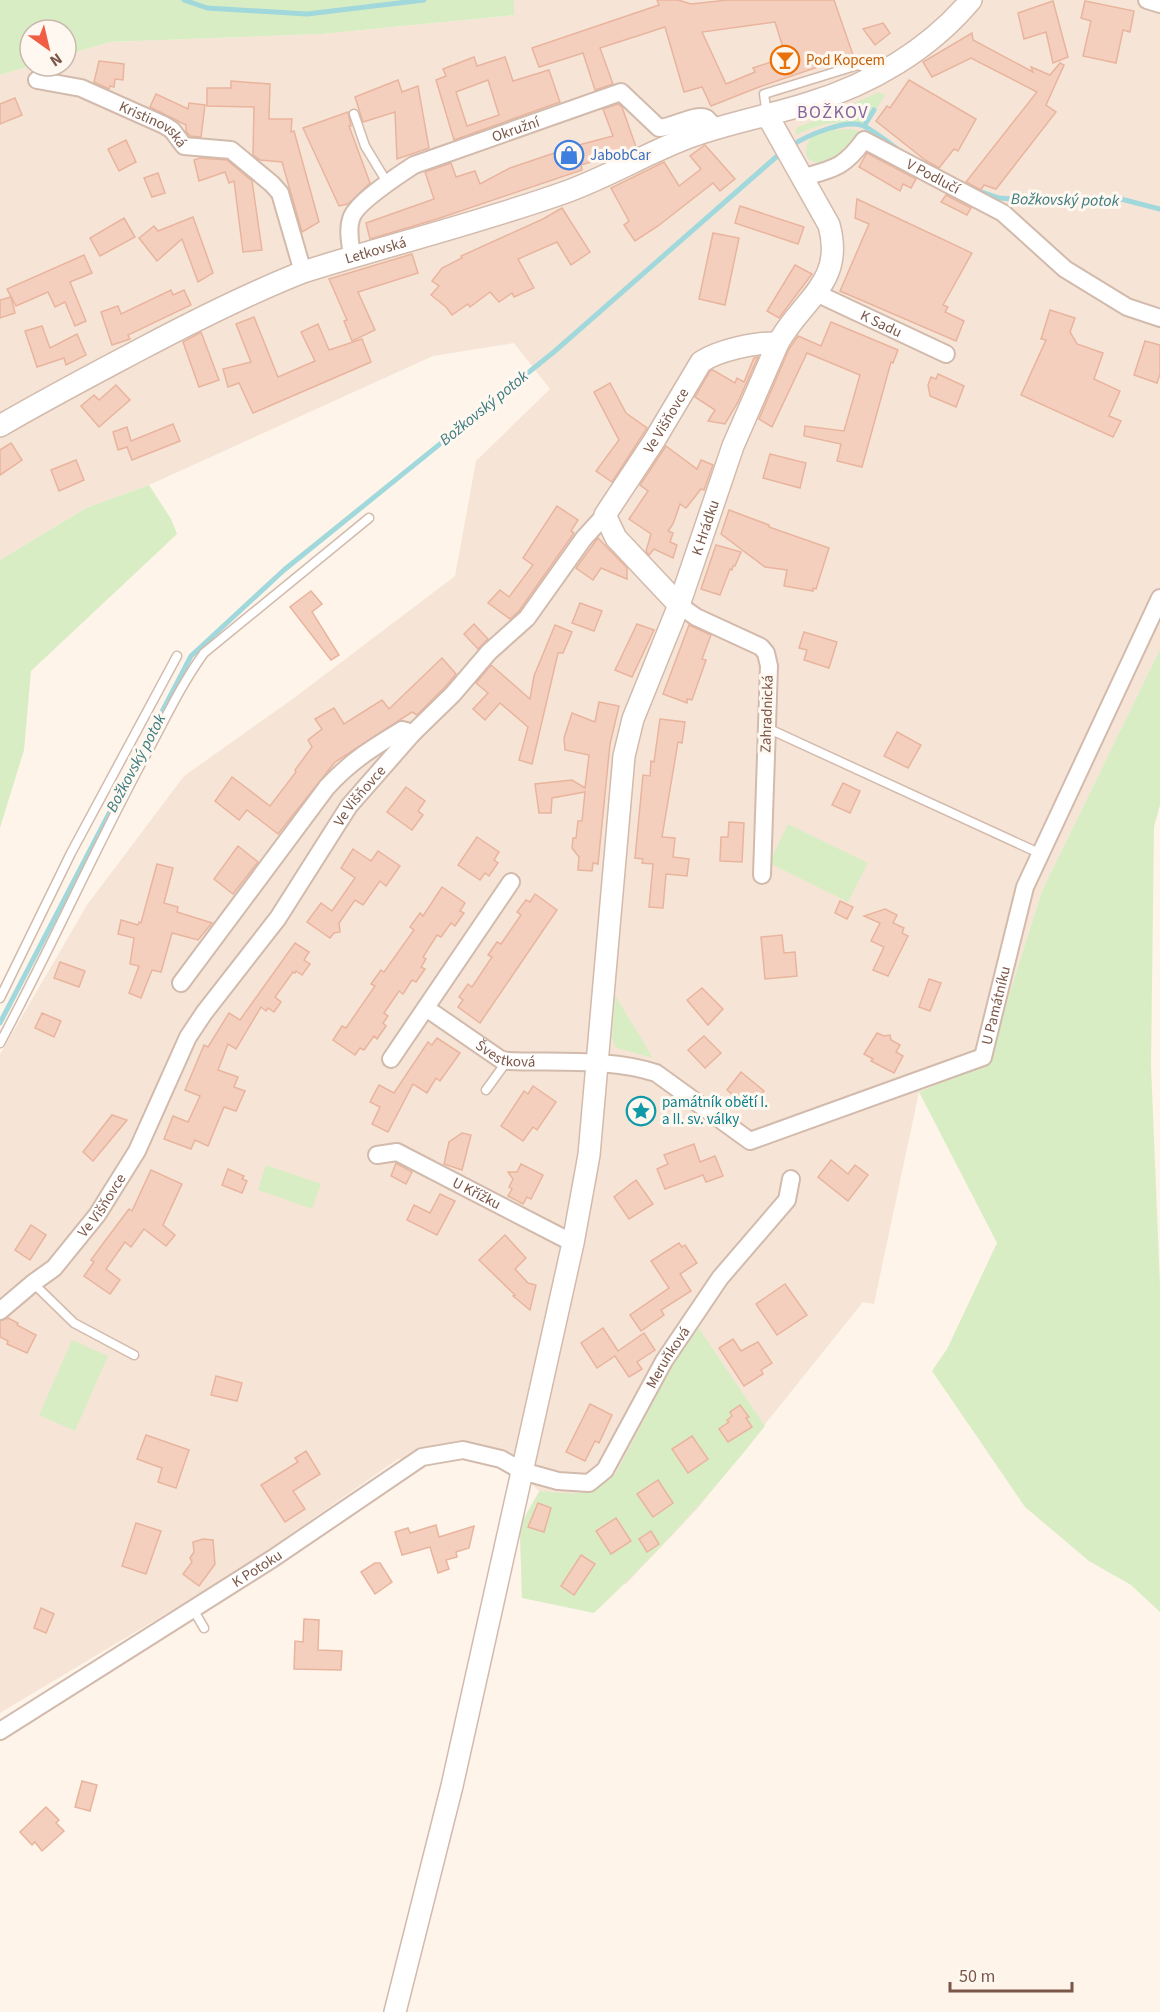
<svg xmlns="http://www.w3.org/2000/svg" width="1160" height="2012" viewBox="0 0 1160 2012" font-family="'Source Sans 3',sans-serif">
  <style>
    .residential { fill: #f6e5d6 }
    .green { fill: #d9edc5 }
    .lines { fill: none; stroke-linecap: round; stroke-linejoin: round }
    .stream { stroke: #a0d8dc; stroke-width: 5 }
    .building { fill: #f5cfbe; stroke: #e9b49d; stroke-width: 1.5; fill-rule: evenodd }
    .service-casing { stroke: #d2baac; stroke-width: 11 }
    .minor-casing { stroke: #d2baac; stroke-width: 20 }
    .tertiary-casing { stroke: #d2baac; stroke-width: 24 }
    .service { stroke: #fff; stroke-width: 8 }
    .minor { stroke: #fff; stroke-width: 16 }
    .tertiary { stroke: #fff; stroke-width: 21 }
    .labels { text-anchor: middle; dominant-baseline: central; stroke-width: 6; stroke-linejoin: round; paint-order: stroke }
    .food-label { font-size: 15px; fill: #c56008; stroke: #fff8f0; text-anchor: start }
    .street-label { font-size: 15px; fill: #7b5749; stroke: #fff8f0 }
    .shop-label { font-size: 15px; fill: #366cbe; stroke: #fff8f0; text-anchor: start }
    .culture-label { font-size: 15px; fill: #0d838f; stroke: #fff8f0; text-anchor: start }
    .water-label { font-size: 16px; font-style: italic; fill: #3b7b81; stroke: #fff8f0 }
    .quarter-label { font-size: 18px; letter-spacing: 1.5px; fill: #86659e; stroke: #fff8f0 }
  </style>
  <rect width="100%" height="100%" fill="#fef4e9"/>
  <!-- residential -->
  <path class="residential" d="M514,0H1160V649L1042,891L988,1061L919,1092L874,1304L863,1302L698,1508L626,1584L522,1598L520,1534L524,1518L539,1491L500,1453L398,1459L239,1570L0,1713V1054L87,905L184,776L294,698L455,576L476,461L550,389L514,343L433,356L149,485L86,508L0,560V75L30,66H66V55L110,42L322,34L514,15Z"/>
  <!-- green -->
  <g class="green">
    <path d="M0,0H514V15L322,34L110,42L66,55V30H30V66L0,75Z"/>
    <path d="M879,92L885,95L867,126C837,120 824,122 796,135V128L835,112Z"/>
    <path d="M851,129L863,132C852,143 829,170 812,161C801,156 808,144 811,136L828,130Z"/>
    <path d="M149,485L171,519L177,534L31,671L24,750L0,828V560L86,508Z"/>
    <path d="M1160,649V805L1154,827L1151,1065L1160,1285V1612L1131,1585L1089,1561L1025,1507L932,1371L947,1349L997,1243L919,1092L988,1061L1042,891Z"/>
    <path d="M788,824L868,863L848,902L769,863Z"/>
    <path d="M615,995L653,1058L616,1048L612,1039Z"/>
    <path d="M266,1165L321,1184L312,1209L258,1190Z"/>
    <path d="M698,1327L765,1426C712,1493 656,1555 594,1613L522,1598L520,1534L524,1518L540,1491C571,1494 592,1498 616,1473L672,1366Z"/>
    <path d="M72,1340L108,1356L75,1431L39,1415Z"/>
  </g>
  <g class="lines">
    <!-- stream -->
    <g class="stream">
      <path d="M184,0L207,8L307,14L424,0"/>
      <path d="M864,126L874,110"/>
      <path d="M791,146C806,136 846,118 864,126C875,132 886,141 896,148"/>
      <path d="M973,189L999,198L1063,202L1121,199L1160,209"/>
      <path d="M0,1023L191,656L284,570L555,351L783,151"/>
    </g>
  </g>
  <!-- building -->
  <g class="building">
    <path d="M657,0H678L691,4L728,0H834L853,55L759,87L711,106L702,87L684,92L665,27L600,48L613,84L595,90L583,53L539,67L532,48L659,5ZM775,22L786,57L753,68L755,72L726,84L702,32Z"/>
    <path d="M1053,1L1068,57L1053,63L1046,32L1024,39L1018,13Z"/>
    <path d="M1085,1L1134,11L1130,32L1123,30L1116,63L1083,56L1091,21L1081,18Z"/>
    <path d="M883,23L890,33L875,45L863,29Z"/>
    <path d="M972,33L973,40L1033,72L1031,67L1050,75L1060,63L1064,65L1046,105L1056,112L996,189L984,185L981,190L966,182L1037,92L971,58L932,77L923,62Z"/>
    <path d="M474,57L477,66L505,57L513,81L549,70L560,102L454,140L436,80L446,76L443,69ZM488,80L499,115L467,126L456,92Z"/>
    <path d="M99,61L124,64L123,80L115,79L114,87L110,86L109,89L94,82Z"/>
    <path d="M398,80L402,92L418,86L429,148L397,159L395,112L363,122L355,97Z"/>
    <path d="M909,80L976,119L958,151L954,149L939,168L925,160L876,121L887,106L890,108Z"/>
    <path d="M231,81L270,84L269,119H292L291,132L294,131L319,222L302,232L282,162L260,160L253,155L254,107L207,106V88H231Z"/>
    <path d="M156,94L188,109L189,103L205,105L201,137L190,136L186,131V125L150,107Z"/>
    <path d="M15,98L22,115L0,124V104Z"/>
    <path d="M618,104L622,107L636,147L581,165L582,170L437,219L370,239L366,223L434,199L425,172L451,163L456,177L475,171L480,184L510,168L575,146L613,136L603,109Z"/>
    <path d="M348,112L351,126H349L370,183L348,204L339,206L303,128Z"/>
    <path d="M126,140L136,162L119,171L108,149Z"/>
    <path d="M705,145L735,179L720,191L713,183L658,226L635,241L624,225L629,221L611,188L664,162L679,186L701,169L690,156Z"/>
    <path d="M867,153L916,179L911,188L903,184L900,191L859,167Z"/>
    <path d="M200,158L227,160L252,181L262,250L243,252L234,181L229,183L225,172L199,181L194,160Z"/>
    <path d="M158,173L165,193L152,197L144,178Z"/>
    <path d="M946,195L971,208L967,215L941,202Z"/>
    <path d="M857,199L972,253L943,305L948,307L945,312L964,321L956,341L840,291L869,224L855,218Z"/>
    <path d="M740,206L804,227L798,244L735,223Z"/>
    <path d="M562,208L590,252L571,265L557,242L518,259L534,288L514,297L512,293L499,302L490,292L470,307L468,304L452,315L446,307L431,295L439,286L432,281L442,268L462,258L461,256L543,219Z"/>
    <path d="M193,217L213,273L198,282L182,239L157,261L139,238L154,226L158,231Z"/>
    <path d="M124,218L135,237L100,256L90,238Z"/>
    <path d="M713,233L739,238L725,305L699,299Z"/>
    <path d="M412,254L418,273L358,292L375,330L352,341L344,321L347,320L329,279Z"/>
    <path d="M84,255L92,273L70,282L86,321L75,326L65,302L55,307L48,292L16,306L7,289Z"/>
    <path d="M795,265L812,274L779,318L767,311Z"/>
    <path d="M171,290L173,295L184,290L191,305L128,335L130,339L112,345L101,312L118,306L121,314Z"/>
    <path d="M11,297L15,313L0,318V300Z"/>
    <path d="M1050,310L1075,318L1070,332L1077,344L1103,353L1094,379L1120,391L1109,416L1121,421L1113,437L1021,395L1046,340L1041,339Z"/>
    <path d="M254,317L278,377L315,361L301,332L318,324L329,350L362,339L371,362L253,413L239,383L228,387L223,369L251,362L236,324Z"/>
    <path d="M831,322L898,350L893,363L891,362L862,467L837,461L841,444L804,436L805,426L844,431L860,375L807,353L772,427L759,419L789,349L798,336L821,346Z"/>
    <path d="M42,326L50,348L77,334L86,355L66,365L64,358L37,367L25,331Z"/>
    <path d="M201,332L219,380L199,387L183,342Z"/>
    <path d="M1145,341L1160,345V374L1157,383L1134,375Z"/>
    <path d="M758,357L738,402L725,424L708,421L715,410L695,397L710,371L713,370L735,383L737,378L744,382L754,358Z"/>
    <path d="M938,374L964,386L956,407L930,396L928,385L931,377L936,379Z"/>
    <path d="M610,383L626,413L647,428L612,482L596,471L619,440L594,392Z"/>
    <path d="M116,385L130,400L99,427L81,406L94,395L99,400Z"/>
    <path d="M173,424L180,441L132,460L127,447L118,450L113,432L127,427L131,441Z"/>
    <path d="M11,443L22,460L0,475V450Z"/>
    <path d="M666,446L697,469L701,460L713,465L704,490L701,489L686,508L680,504L673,524L668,531L673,533L670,542L677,545L673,558L654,549L649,555L646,551L651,534L629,519L648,491L640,485Z"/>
    <path d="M770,454L806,463L800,488L763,478Z"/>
    <path d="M76,460L84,480L59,491L51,470Z"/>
    <path d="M557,506L578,520L571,531L574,533L519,611L510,619L488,603L500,590L509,597L533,565L523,558Z"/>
    <path d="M729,510L769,525V527L829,548L816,589L813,588V591L784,586L787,570L765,567L721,534Z"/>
    <path d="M598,538L627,568V579L601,568L593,580L576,568Z"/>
    <path d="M716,545L741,552L735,566H733L732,570L730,569L720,595L701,589Z"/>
    <path d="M311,591L322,604L312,612L339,655L331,660L290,607Z"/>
    <path d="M580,603L602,611L594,631L572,623Z"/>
    <path d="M474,624L488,639L478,649L464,634Z"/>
    <path d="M637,624L654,630L632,677L615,670Z"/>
    <path d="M555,625L572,632L563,653H558L532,764L519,760L528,727L500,703L485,720L473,709L488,693L476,683L491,665L530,699L534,676Z"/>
    <path d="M689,625L711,635L702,659L706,660L692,700L687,699V703L663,694Z"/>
    <path d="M804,632L837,642L829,668L804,660L807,650L799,648Z"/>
    <path d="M442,658L456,674L445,687L417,715L412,712L335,762L278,834L247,810L239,820L215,801L232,777L270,806L296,772L295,770L312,747L308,740L322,729L315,719L334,708L344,724L382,700L389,709Z"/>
    <path d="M599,702L619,706L610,744L598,864L593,863L592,871L578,870L579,857L572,848L573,838H576L578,821H582L585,792L552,798L551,813H539L535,784L572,780L585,788L589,755L565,750L564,738L572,713L595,722Z"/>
    <path d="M660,719L685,722L682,743L678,742L662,837L675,838L673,857L689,859L687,876L666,874L663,908L649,907L653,864L642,863L643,859L635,858L643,775L650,776L651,761L654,762Z"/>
    <path d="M897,732L921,745L908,768L884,756Z"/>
    <path d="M843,783L860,791L850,813L832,805Z"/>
    <path d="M406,787L425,801L418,811L423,815L412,830L387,812Z"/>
    <path d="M729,822L744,823L742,862L720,861L721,837H728Z"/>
    <path d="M477,837L499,852L494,860L498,863L489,876L485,873L480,880L458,865Z"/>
    <path d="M238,846L258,862L233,894L214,879Z"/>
    <path d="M353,849L371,861L378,851L400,866L386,886L380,881L363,905L355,900L339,923L340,932L334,933L330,938L307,922L321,903L332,911L355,878L341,868Z"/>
    <path d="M157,864L173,868L164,903L178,907L177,912L212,923L198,940L172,933L161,972L152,970L141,998L129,993L139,966L130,964L134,938L118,934L121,920L138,925L139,922L141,923Z"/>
    <path d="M442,887L465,903L460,911L464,913L455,926L451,923L441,937L437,935L423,957L426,959L421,967L425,969L416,982L412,980L403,994L399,991L384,1013L388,1016L383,1023L386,1026L377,1039L374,1036L364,1050L360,1048L355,1055L333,1040L342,1026L346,1028L375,986L371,984L381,970L384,972L414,930L410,927L420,913L423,916Z"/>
    <path d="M535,894L557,910L480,1023L458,1007L463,1000L459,997L468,984L472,987L492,957L488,955L497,942L501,944L510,931L521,915L517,912L526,900L530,902Z"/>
    <path d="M840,901L853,907L847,919L835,913Z"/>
    <path d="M885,909L897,915L893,923L904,928L902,933L908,936L888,976L873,970L884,947L871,941L880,923L864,916Z"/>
    <path d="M782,935L784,953L795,952L797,976L765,979L761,937Z"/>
    <path d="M295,943L309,952L304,960L310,964L302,975L296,971L295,973L293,972L275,997L281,1002L274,1012L268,1008L266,1011L261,1007L236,1049L228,1044L218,1070L238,1077L234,1087L245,1091L236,1111L224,1107L208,1146L195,1140L191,1149L164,1139L173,1116L188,1122L200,1096L185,1090L204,1045L208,1047L229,1013L240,1020Z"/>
    <path d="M60,962L85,971L79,987L54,978Z"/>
    <path d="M929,979L941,983L930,1011L919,1007Z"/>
    <path d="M702,988L723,1009L708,1025L687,1000Z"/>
    <path d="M42,1013L61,1021L54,1037L35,1028Z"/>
    <path d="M877,1033L884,1036L890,1035L891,1040L900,1045L896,1052L903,1056L894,1073L871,1061L873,1059L864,1054Z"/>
    <path d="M704,1036L721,1053L705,1068L688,1050Z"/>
    <path d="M437,1038L460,1053L440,1081L436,1078L427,1093L413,1084L388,1132L372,1124L380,1107L370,1102L379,1085L394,1093L428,1042L432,1045Z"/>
    <path d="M741,1072L764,1091L750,1109L727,1090Z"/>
    <path d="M533,1086L556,1102L537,1130L533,1127L523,1141L501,1126L524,1091L528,1094Z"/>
    <path d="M112,1115L127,1120L93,1161L83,1152Z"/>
    <path d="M462,1133L471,1135L462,1170L444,1164L449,1142Z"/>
    <path d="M694,1144L700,1162L715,1156L723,1176L706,1182L703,1175L665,1189L657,1169L668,1164L664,1155Z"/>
    <path d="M831,1160L848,1174L855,1165L868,1175L848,1201L818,1177Z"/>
    <path d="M396,1163L412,1172L406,1184L391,1176Z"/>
    <path d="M521,1164L543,1175L531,1199L527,1197L523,1204L508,1196L512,1189L509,1187L513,1179L508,1172H517Z"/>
    <path d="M228,1169L244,1176L242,1179L247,1181L242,1193L222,1185Z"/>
    <path d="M151,1170L182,1184L163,1225L175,1235L166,1246L144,1229L131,1247L125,1242L106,1269L120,1280L110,1294L84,1276L94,1262L91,1260L102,1245L129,1209L132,1211Z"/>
    <path d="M636,1180L653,1204L629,1219L614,1197Z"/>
    <path d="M440,1194L455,1201L437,1235L407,1220L414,1205L430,1213Z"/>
    <path d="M31,1225L46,1235L30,1260L15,1250Z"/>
    <path d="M505,1235L526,1258L515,1269L528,1283L536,1285L530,1310L513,1296L515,1295L479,1260Z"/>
    <path d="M679,1243L682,1247L685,1245L697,1263L680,1274L691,1291L661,1310L664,1315L641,1331L630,1315L669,1288L651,1261Z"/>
    <path d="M785,1284L807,1315L777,1335L756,1304Z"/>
    <path d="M8,1318L18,1323L17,1325L36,1335L27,1353L7,1344L8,1341L0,1337V1321Z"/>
    <path d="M603,1328L618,1351L644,1333L655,1350L637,1362L642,1369L629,1377L615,1356L597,1368L581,1343Z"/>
    <path d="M733,1339L741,1351L758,1342L772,1363L761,1370L763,1374L744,1386L719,1348Z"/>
    <path d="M216,1376L242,1383L237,1401L211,1395Z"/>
    <path d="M590,1404L612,1415L599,1443L595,1441L585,1461L566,1452Z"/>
    <path d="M740,1405L749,1417L746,1418L752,1427L728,1442L719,1429L729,1422L727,1420L732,1416L730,1412Z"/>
    <path d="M146,1435L189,1450L176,1488L158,1482L162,1468L137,1459Z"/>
    <path d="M692,1436L708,1459L688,1473L672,1449Z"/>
    <path d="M306,1451L320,1474L293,1491L305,1509L285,1522L261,1485L298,1462L295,1458Z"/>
    <path d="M658,1480L673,1503L653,1517L637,1494Z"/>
    <path d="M538,1503L551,1508L544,1532L528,1527Z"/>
    <path d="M616,1518L631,1541L611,1554L596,1531Z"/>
    <path d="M136,1523L161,1531L146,1574L122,1566Z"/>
    <path d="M436,1525L439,1537L474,1526L469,1548L456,1552L457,1557L446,1560L449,1569L438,1573L430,1547L402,1555L395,1532L408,1528L410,1533Z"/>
    <path d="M651,1531L659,1544L647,1552L639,1539Z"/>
    <path d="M203,1539L213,1540L215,1564L199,1586L183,1574L192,1562L190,1558L194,1552L193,1542Z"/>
    <path d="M581,1555L595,1564L574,1595L561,1586Z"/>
    <path d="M375,1563H380L392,1582L375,1594L361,1572Z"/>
    <path d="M41,1608L54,1614L46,1633L34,1628Z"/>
    <path d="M304,1619L319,1620L318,1650L342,1651L341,1670L294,1669L295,1641L303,1642Z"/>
    <path d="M82,1781L97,1785L90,1811L75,1807Z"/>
    <path d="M46,1807L59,1820L56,1823L64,1831L42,1851L35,1842L32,1845L20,1832Z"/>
  </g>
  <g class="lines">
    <!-- service casing -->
    <g class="service-casing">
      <g id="service">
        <path d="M354,114L365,146L388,184"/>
        <path d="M767,115L764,94L858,65L864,67L872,78"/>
        <path d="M767,728L1041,854"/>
        <path d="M0,998L71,853L177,656"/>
        <path d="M0,1043C50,950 93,853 143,760C163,724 180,686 204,653L369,518"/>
        <path d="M486,1090L507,1061"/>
        <path d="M33,1283L74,1323L134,1355"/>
        <path d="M193,1609L204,1628"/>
      </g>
    </g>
    <!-- minor casing -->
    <g class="minor-casing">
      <g id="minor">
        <path d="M1147,0L1160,4"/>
        <path id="s1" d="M37,80L81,88L164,125L172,130L184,146L231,150L272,184L280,193L303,272"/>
        <path id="s2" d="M801,178C833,169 844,168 864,140L1003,213L1065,269L1127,307L1160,318"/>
        <path id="s3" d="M352,257C351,245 347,231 351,219C355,203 399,175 414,165L621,92L659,128C670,128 697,113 706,118C709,120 713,126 716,129"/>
        <path id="s4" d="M816,293L946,354"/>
        <path d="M679,605L696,617L761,647L766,653L769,666L762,875"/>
        <path d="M181,983L327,787C351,761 372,748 402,730L413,733"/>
        <path id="s5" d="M426,1008L500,1059L507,1061C554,1063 611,1058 656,1073L750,1141L983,1057L1025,887L1160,598"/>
        <path d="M391,1059L511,882"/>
        <path id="s6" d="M377,1155L397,1152L573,1243"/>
        <path id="s7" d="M0,1311L33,1283L54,1268L97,1215L137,1151L188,1037L204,1013L278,918L349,806L413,733L453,694L489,652L527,618L584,538L605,515"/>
        <path id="s8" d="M0,1731L272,1559L422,1457L463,1450L501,1459L522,1471L558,1481L589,1483L605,1470L664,1361L720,1278L787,1200L791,1179"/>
      </g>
    </g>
    <!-- tertiary casing -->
    <g class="tertiary-casing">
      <g id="tertiary">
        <path id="s9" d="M0,426C46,399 94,374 141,349C194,321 247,294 303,272C389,245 478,223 563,193C606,178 645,154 687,138C727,123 769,116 809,103C871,84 929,50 971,0"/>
        <path id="s10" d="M679,605L616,538L605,515L654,441L701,362C719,350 756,342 778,343"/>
        <path id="s11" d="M395,2012L452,1786L573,1243L589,1155L624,756L633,719L679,605L733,446L778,343C802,299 845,283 829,225L767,115"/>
      </g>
    </g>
    <!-- service -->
    <use href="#service" class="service"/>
    <!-- minor -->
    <use href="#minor" class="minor"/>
    <!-- tertiary -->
    <use href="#tertiary" class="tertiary"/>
  </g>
  <!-- icons -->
  <defs>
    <g id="bar-ring" transform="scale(1.5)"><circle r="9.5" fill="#fff8f0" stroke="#e8710a" stroke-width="1.5"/><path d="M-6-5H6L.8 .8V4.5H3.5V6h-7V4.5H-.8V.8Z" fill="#e8710a"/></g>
    <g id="shop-ring" transform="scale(1.5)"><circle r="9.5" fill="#fff8f0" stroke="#3f7fe0" stroke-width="1.5"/><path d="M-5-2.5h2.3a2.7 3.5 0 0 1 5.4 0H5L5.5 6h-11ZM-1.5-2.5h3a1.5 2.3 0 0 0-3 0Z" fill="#3f7fe0"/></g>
    <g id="sight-ring" transform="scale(1.5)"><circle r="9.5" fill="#fff8f0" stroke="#0f9aa8" stroke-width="1.5"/><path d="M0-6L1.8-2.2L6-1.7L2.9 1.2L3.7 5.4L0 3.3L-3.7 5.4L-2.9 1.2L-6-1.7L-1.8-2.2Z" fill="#0f9aa8"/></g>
  </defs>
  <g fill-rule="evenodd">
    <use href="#bar-ring" x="785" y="60"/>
    <use href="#shop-ring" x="569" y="155"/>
    <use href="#sight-ring" x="641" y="1111"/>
  </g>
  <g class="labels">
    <!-- food labels -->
    <g class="food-label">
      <text x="806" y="60">Pod Kopcem</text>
    </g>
    <!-- street labels -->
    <g class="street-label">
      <text stroke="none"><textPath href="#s1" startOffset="126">Kristinovská</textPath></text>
      <text stroke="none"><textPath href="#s3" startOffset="230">Okružní</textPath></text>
      <text stroke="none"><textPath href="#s2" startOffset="154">V Podlučí</textPath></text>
      <text stroke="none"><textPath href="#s9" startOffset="416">Letkovská</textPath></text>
      <text stroke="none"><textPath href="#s4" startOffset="72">K Sadu</textPath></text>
      <text stroke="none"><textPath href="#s10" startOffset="230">Ve Višňovce</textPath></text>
      <text stroke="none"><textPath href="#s11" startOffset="1522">K Hrádku</textPath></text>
      <text transform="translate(767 714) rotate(-88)">Zahradnická</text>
      <text stroke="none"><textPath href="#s7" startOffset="634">Ve Višňovce</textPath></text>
      <text stroke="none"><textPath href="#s5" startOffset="664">U Památníku</textPath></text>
      <text stroke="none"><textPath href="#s5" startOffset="94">Švestková</textPath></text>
      <text stroke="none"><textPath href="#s6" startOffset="110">U Křížku</textPath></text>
      <text stroke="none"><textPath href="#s7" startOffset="148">Ve Višňovce</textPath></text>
      <text stroke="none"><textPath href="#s8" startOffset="826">Meruňková</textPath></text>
      <text stroke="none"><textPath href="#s8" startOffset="304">K Potoku</textPath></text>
    </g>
    <!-- shop labels -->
    <g class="shop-label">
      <text x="590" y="155">JabobCar</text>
    </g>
    <!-- culture labels -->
    <g class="culture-label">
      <text x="662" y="1102">památník obětí I.<tspan x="662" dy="17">a II. sv. války</tspan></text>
    </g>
    <!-- water labels -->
    <g class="water-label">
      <text transform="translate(1065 200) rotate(1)">Božkovský potok</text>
      <text transform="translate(484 408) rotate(-39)">Božkovský potok</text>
      <text transform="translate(136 763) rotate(-62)">Božkovský potok</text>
    </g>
    <!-- quarter labels -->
    <g class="quarter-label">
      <text x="833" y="112">BOŽKOV</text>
    </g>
  </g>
  <!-- north arrow -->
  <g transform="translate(48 48) rotate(146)"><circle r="28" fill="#fff8f0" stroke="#cab8ad" stroke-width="1.5"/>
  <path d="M0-4.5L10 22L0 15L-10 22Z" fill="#f05e46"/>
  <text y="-9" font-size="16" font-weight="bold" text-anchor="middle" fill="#7b5749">N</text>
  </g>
  <!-- scale -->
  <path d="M950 1982v9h122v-9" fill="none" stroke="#7b5749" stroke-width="3"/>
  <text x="959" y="1982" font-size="18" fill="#7b5749" stroke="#fff8f0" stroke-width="4.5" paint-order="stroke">50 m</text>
</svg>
